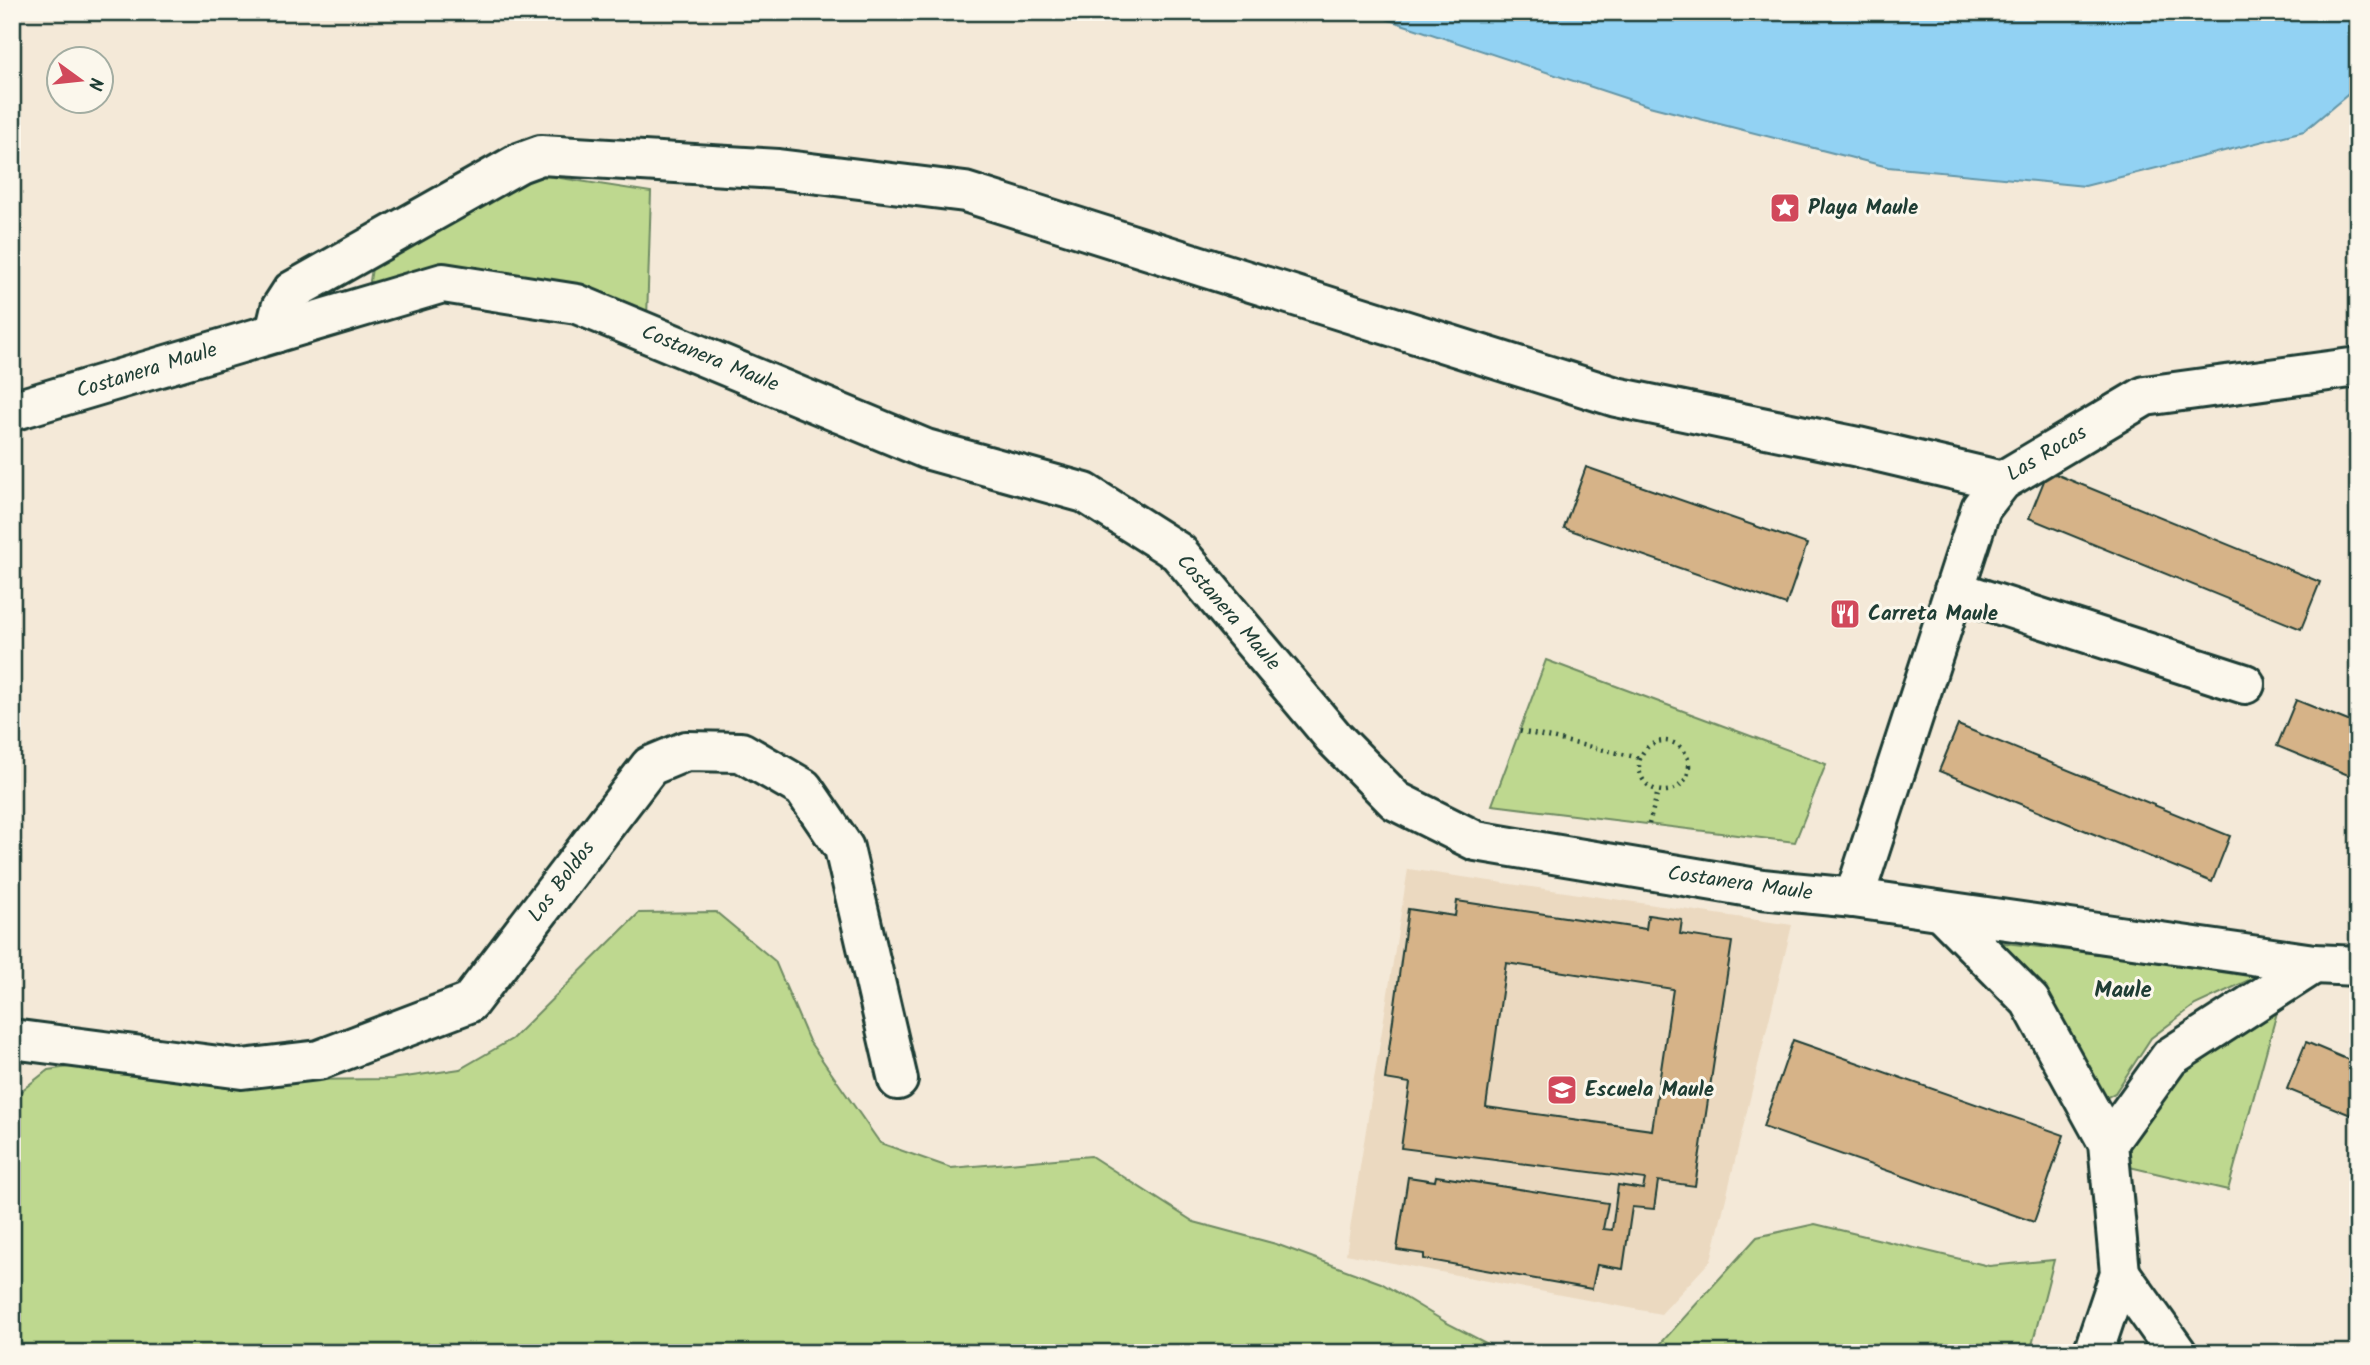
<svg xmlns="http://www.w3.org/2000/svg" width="2370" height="1365" viewBox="0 0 2370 1365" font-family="Kalam,sans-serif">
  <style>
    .built { fill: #ebd9c0 }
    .green { fill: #bed88f; stroke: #6e8a62; stroke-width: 2 }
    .water { fill: #92d2f3; stroke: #6496a7; stroke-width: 2 }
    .building { fill: #d6b388; stroke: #1f3d34; stroke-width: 2; fill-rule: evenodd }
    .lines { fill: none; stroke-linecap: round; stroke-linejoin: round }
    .minor-casing { stroke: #1f3d34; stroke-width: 44 }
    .path { stroke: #1f3d34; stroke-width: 4.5; stroke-dasharray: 2 5; stroke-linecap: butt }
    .minor { stroke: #fbf7ec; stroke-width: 38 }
    .labels { text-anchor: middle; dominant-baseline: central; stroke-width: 6; stroke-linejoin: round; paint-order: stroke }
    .poi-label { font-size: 21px; font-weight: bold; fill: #1f3d34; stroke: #fbf7ec; text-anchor: start }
    .street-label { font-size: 21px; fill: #1f3d34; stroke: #fbf7ec }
    .neighbourhood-label { font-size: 23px; font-weight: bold; fill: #1f3d34; stroke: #fbf7ec }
  </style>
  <rect width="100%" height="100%" fill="#f4e9d8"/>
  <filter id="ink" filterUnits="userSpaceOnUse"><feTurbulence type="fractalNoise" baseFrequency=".0143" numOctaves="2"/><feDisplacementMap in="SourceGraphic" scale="14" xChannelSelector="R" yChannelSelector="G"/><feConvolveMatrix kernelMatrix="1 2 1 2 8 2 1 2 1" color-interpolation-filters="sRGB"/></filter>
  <g filter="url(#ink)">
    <!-- built -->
    <path class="built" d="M1408,869L1792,925L1711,1260L1661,1314L1346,1254Z"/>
    <!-- green -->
    <g class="green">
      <path d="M528,173L651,192L647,319L378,286L370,281L372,268L379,263Z"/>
      <path d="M1546,660L1826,764L1795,842L1492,805Z"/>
      <path d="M716,912L775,961L809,1041L880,1143L951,1168L1091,1156L1194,1222L1276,1244L1381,1283L1447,1323L1505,1353H12V1098L48,1070L116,1060L292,1080L392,1079L460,1069L512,1039L639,913Z"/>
      <path d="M1987,941L2264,973L2195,1005L2151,1038L2115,1093L2104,1099Z"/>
      <path d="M2279,1005L2228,1190L2121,1165L2126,1133L2173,1065Z"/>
      <path d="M1815,1224L1989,1266L2054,1260L2030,1353H1648L1654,1351L1757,1237Z"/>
    </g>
    <!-- water -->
    <path class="water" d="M1365,12H2358V15L2351,22L2358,27V86L2304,131L2085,186L1888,167L1649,106Z"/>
    <!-- building -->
    <g class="building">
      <path d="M1586,467L1807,544L1786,605L1564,528Z"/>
      <path d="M2048,471L2320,582L2301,629L2029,518Z"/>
      <path d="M2296,700L2358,725V779L2277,746Z"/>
      <path d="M1958,725L2230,836L2212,882L1939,771Z"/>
      <path d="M1457,901L1646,929L1648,915L1682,920L1680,934L1732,942L1695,1186L1658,1181L1654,1209L1632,1207L1623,1269L1597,1265L1592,1289L1424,1259V1254L1397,1250L1408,1177L1435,1181L1436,1176L1608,1203L1603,1229L1612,1230L1618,1185L1643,1189L1645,1179L1401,1148L1410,1083L1385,1079L1408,909L1455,916ZM1506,963L1673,989L1652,1130L1486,1107Z"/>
      <path d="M1793,1040L2064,1135L2034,1222L1763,1127Z"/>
      <path d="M2306,1042L2358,1064V1118L2287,1089Z"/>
    </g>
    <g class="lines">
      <!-- minor casing -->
      <g class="minor-casing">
        <g id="minor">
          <path d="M275,333L281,308L292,291L519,163L541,155L778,169L965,192L1616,397L1858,447L2002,481"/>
          <path d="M12,411L443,283L577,304L926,449L1085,493L1178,552L1335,739L1396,801L1476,841L1762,889L1854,898L2314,964L2358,966"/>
          <path d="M1954,590L2245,684"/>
          <path d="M1854,898L1981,508L2002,481L2145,396L2358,367"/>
          <path d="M1941,911L2030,1001L2108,1143L2120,1273L2093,1353"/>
          <path d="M12,1039L242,1069L319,1060L469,1003L650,766L686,751L741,752L803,788L844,848L898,1080"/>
          <path d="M2108,1143L2170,1057L2314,964"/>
          <path d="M2120,1273L2177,1353"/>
        </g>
      </g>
      <!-- path -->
      <g class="path">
        <path d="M1520,731L1640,758"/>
        <circle cx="1664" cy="766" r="25"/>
        <path d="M1649,824L1658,791"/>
      </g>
      <!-- minor -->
      <use href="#minor" class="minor"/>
    </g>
  </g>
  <!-- icons -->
  <defs>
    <g id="sight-square" transform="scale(1.575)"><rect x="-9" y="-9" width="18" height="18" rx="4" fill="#d1495b" stroke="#fbf7ec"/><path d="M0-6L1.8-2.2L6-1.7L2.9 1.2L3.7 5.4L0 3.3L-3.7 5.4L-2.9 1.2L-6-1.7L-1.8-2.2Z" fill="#fff"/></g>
    <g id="restaurant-square" transform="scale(1.575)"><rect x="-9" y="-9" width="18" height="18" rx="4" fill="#d1495b" stroke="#fbf7ec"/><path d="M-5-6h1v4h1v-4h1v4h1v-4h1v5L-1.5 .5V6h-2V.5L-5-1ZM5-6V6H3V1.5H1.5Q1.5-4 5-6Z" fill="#fff"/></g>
    <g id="school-square" transform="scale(1.575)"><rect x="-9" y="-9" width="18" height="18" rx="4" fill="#d1495b" stroke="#fbf7ec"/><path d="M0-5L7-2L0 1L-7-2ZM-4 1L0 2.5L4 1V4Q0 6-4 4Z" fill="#fff"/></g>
  </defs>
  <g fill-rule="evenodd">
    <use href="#sight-square" x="1785" y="208"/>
    <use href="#restaurant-square" x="1845" y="614"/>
    <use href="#school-square" x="1562" y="1090"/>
  </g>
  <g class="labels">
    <!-- poi labels -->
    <g class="poi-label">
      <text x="1808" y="208">Playa Maule</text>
      <text x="1868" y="614">Carreta Maule</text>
      <text x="1585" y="1090">Escuela Maule</text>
    </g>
    <!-- street labels -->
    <g class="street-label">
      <text transform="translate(710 359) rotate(22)">Costanera Maule</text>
      <text transform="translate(147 371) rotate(-17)">Costanera Maule</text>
      <text transform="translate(2047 454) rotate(-31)">Las Rocas</text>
      <text transform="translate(1228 613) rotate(49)">Costanera Maule</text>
      <text transform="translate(562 882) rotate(-53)">Los Boldos</text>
      <text transform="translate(1740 884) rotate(8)">Costanera Maule</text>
    </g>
    <!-- neighbourhood labels -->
    <g class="neighbourhood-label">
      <text x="2123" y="991">Maule</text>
    </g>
  </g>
  <!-- margin -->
  <rect width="2370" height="1365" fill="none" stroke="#fbf7ec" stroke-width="42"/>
  <rect x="21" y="21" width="2328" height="1323" fill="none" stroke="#1f3d34" stroke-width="2.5" filter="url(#ink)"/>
  <!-- north arrow -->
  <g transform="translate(80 80) rotate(105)"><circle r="33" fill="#fbf7ec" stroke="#a3ada2" stroke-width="2"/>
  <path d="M0-5L12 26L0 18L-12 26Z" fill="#d1495b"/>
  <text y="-10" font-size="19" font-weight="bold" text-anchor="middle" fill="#1f3d34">N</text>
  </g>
</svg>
